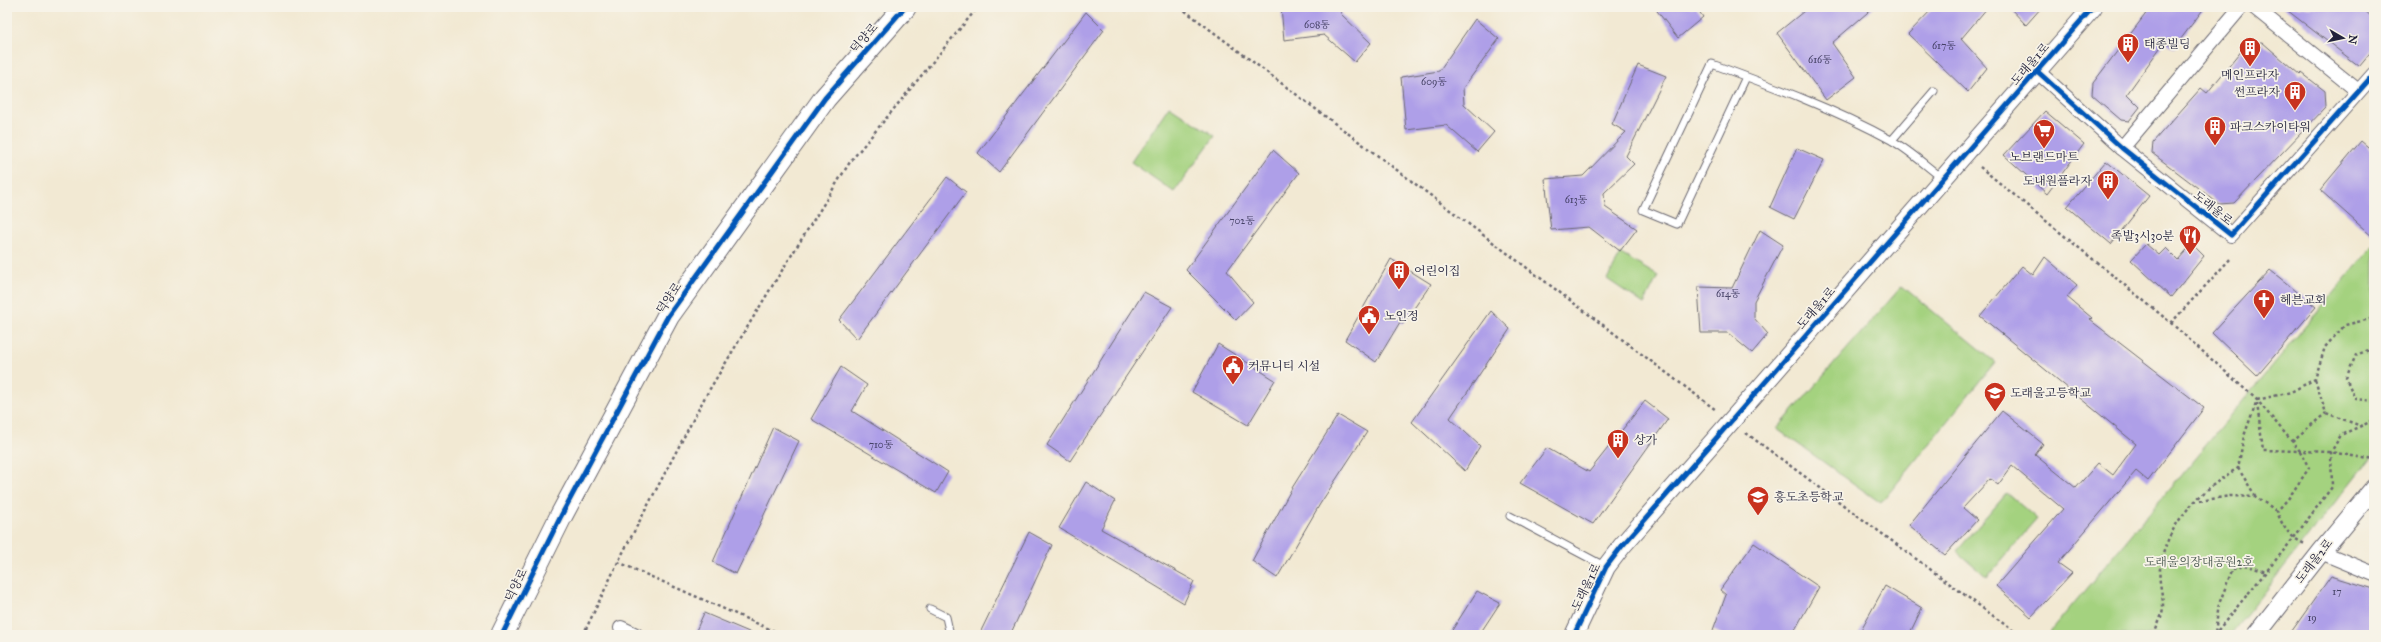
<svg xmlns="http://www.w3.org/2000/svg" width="2381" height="642" viewBox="0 0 2381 642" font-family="'IM FELL Great Primer','Noto Serif KR',serif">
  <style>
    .green { fill: #a4d27f; stroke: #637a5d }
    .building { fill: #ae9fe8 }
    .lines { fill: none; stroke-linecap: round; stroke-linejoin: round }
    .service-casing { stroke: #6b6870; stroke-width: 9 }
    .minor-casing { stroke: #6b6870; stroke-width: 16 }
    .tertiary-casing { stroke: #6b6870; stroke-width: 20 }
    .primary-casing { stroke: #6b6870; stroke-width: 24 }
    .path { stroke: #6b6870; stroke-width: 2.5; stroke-dasharray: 3 3; stroke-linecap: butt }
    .service { stroke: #fff; stroke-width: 7 }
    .minor { stroke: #fff; stroke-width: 14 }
    .tertiary { stroke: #fff; stroke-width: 18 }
    .primary { stroke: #fff; stroke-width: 22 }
    .cycleway-casing { stroke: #f7f3e8; stroke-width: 8 }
    .cycleway { stroke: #0057b8; stroke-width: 5 }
    .labels { text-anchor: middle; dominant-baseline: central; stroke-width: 3.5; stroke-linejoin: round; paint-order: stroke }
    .number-label { font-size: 10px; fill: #454166 }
    .street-label { font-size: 12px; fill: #22223b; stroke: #f7f3e8 }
    .poi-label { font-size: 12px; fill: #22223b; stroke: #f7f3e8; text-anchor: start }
    .park-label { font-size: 12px; fill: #49574f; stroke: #f7f3e8 }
  </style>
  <rect width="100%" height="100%" fill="#f7f3e8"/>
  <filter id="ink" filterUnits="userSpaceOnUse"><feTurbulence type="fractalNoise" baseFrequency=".025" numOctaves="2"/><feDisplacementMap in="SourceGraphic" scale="8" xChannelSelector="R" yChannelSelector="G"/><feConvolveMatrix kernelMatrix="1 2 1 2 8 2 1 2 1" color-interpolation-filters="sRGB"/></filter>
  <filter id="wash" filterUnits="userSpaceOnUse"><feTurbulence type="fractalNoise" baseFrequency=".012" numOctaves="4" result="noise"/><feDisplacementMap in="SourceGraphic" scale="16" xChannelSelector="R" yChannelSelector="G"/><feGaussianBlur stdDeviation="0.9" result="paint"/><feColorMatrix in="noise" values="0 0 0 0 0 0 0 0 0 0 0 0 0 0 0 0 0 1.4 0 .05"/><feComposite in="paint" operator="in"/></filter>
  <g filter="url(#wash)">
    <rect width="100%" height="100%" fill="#f2e9d3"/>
    <!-- green -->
    <g class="green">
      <path d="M1169,106L1215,136L1174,192L1131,162Z"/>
      <path d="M2374,244V453L2230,635H2052L2049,633Z"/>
      <path d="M1621,254L1658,276L1644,304L1607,279Z"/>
      <path d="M1902,286L1995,362L1881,503L1777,429Z"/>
      <path d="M2007,493L2037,519L1987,577L1957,551Z"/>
    </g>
    <g id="blocks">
      <!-- building -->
      <g class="building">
        <path d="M1281,7H1340L1341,14L1371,43L1355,62L1324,35L1284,40Z"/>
        <path d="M1654,7H1696L1703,17L1678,38Z"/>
        <path d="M1809,7H1874L1832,43L1856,77L1826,100L1777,33Z"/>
        <path d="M1934,7H1988L1961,39L1987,68L1968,92L1908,34Z"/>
        <path d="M2009,7H2042L2026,25Z"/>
        <path d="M2151,7H2205L2174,48L2165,41L2127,94L2140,107L2129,121L2121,120L2092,95L2093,83Z"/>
        <path d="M2283,7H2361L2374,19V48L2359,66Z"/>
        <path d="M1086,12L1104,30L999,172L978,153Z"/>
        <path d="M1475,19L1499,39L1463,88L1464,104L1494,132L1477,152L1446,125L1406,130L1401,77L1439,71Z"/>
        <path d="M2262,42L2300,75L2302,73L2325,91L2326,107L2234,203L2219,204L2152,153L2153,142L2201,88L2207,93L2248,43Z"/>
        <path d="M1638,65L1666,76L1626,156L1634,164L1604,193L1605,207L1637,229L1620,251L1589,227L1551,230L1545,179L1583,176L1626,132L1612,124Z"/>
        <path d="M2045,111L2084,144L2047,194L2004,155Z"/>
        <path d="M2361,141L2374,152V238L2320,190Z"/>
        <path d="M1797,148L1824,160L1794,219L1770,207Z"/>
        <path d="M1273,150L1299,173L1227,271L1253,302L1236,320L1186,270Z"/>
        <path d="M2106,161L2149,196L2111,244L2067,207Z"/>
        <path d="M947,177L966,192L857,339L839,320Z"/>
        <path d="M1760,230L1783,245L1754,301V318L1768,334L1752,353L1728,333H1701L1698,287L1732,288Z"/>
        <path d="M2146,244L2159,255L2166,248L2178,260L2192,244L2204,256L2171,297L2131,260Z"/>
        <path d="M2045,257L2077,285L2067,297L2092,318L2090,320L2204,408L2148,481L2136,471L2058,563L2072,573L2031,617L1996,586L2063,509L2012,466L1998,485L1990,479L1963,508L1977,520L1945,555L1909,525L2002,411L2043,444L2035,455L2076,488L2098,463L2113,475L2136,444L1980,316L2022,266L2033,275Z"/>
        <path d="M1391,259L1431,284L1403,324L1400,322L1376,362L1345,340Z"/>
        <path d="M2270,270L2316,307L2257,376L2212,333Z"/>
        <path d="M1144,292L1172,307L1070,461L1047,445Z"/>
        <path d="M1491,311L1510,329L1450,418L1480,446L1465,471L1412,422Z"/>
        <path d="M1218,344L1275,380L1248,425L1192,392Z"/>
        <path d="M841,367L867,385L852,411L948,472L936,493L811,419Z"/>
        <path d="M1645,401L1668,419L1593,524L1520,483L1547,448L1589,472Z"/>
        <path d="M1338,415L1367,432L1320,504L1277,578L1252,561L1292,488Z"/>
        <path d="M773,427L799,441L736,574L713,562Z"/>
        <path d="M1086,482L1115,501L1101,529L1194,581L1184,603L1059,528Z"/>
        <path d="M1029,532L1052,545L1010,635H979Z"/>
        <path d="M1754,543L1819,587L1792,635H1723L1713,630L1726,595L1720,590Z"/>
        <path d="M2331,576L2374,589V635H2289Z"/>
        <path d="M1885,586L1922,608L1909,635H1858Z"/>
        <path d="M1477,591L1500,603L1479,635H1449Z"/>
        <path d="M704,613L756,635H694Z"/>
      </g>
    </g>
  </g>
  <g filter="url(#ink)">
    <use href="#blocks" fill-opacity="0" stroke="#6b6870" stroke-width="1"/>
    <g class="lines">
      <!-- service casing -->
      <g class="service-casing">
        <g id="service">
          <path d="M1746,77L1677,224L1643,210L1712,64C1772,86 1835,109 1891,140C1909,150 1925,165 1942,178"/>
          <path d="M1892,140L1934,91"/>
          <path d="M1510,516L1606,567"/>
          <path d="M930,609L946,617L950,635"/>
        </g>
      </g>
      <!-- minor casing -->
      <g class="minor-casing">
        <g id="minor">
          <path d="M2254,7L2358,91"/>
          <path d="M2037,71L2122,148L2231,235L2374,74"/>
          <path d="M2122,148L2241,7"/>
          <path d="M2321,552L2374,574"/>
          <path d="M621,628L636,635"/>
        </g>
      </g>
      <!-- tertiary casing -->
      <g class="tertiary-casing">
        <g id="tertiary">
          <path d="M1574,635L1606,567L1622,546L2093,7"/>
          <path d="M2256,635L2321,552L2374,488"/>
        </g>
      </g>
      <!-- primary casing -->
      <g class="primary-casing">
        <path id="primary" d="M502,635L561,516L668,316L825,98L905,7"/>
      </g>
      <!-- path -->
      <g class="path">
        <path d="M1180,7L1716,410"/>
        <path d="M1980,167L2171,323L2257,400L2300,451L2331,452L2374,460"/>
        <path d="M2171,323L2232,257"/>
        <path d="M2374,348L2356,355L2346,378L2355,399L2374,401"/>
        <path d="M2315,379L2326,413L2361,426"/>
        <path d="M2257,400L2291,392L2315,379L2325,347L2345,325L2374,318"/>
        <path d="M2257,403L2263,450L2300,451L2309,468L2288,499L2277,511C2282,526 2289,537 2305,544"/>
        <path d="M1746,433L2019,635"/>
        <path d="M2292,441L2326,413"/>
        <path d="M2238,468L2256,497"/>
        <path d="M2194,502L2230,496L2256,497L2277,511"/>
        <path d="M618,562L783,635"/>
        <path d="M583,635L618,562L705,397L771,288L850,162L978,7"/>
        <path d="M2154,635C2157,626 2163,615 2163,606C2163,594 2158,581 2160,569C2166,523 2200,491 2238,468L2244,436L2257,400"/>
        <path d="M2214,635L2293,539L2332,487L2331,452L2341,435L2374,420"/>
        <path d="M2219,635L2215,633L2219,604L2233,568L2245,565L2266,572"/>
      </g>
      <!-- service -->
      <use href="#service" class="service"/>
      <!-- minor -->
      <use href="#minor" class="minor"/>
      <!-- tertiary -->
      <use href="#tertiary" class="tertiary"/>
      <!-- primary -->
      <use href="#primary" class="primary"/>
      <!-- cycleway casing -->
      <g class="cycleway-casing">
        <g id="cycleway">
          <path d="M2037,71L2122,148L2231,235L2374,74"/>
          <path d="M502,635L561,516L668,316L825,98L905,7"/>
          <path d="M1574,635L1606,567L1622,546L2093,7"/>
        </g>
      </g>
      <!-- cycleway -->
      <use href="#cycleway" class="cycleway"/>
    </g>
  </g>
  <!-- icons -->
  <defs>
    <g id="building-pin" transform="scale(1.15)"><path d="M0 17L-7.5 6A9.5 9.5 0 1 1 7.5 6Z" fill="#c8321e" stroke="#f7f3e8"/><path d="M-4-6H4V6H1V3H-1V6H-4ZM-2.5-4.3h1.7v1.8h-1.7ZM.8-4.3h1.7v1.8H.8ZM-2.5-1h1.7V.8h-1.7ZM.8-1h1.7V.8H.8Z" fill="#fff"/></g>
    <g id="supermarket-pin" transform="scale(1.15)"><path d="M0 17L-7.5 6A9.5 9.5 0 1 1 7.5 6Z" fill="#c8321e" stroke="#f7f3e8"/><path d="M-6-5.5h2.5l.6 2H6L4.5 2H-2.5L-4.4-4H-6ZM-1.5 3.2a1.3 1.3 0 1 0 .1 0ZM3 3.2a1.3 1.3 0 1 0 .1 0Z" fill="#fff"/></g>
    <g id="restaurant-pin" transform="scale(1.15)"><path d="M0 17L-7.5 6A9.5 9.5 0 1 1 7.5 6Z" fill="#c8321e" stroke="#f7f3e8"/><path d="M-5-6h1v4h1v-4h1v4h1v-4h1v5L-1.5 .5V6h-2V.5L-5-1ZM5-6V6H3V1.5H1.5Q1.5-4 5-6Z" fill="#fff"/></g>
    <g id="church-pin" transform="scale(1.15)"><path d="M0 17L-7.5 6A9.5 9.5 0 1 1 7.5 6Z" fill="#c8321e" stroke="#f7f3e8"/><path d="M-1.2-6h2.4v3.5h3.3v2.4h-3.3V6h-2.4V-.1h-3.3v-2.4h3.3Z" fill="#fff"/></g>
    <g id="civic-pin" transform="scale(1.15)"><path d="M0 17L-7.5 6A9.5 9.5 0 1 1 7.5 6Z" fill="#c8321e" stroke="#f7f3e8"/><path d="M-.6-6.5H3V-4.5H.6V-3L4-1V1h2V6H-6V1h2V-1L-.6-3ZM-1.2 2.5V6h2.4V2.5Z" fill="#fff"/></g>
    <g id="school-pin" transform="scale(1.15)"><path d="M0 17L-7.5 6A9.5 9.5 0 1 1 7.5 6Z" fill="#c8321e" stroke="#f7f3e8"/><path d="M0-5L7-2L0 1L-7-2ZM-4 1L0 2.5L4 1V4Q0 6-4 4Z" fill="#fff"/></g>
  </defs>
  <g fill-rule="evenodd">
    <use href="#building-pin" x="2128" y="44"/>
    <use href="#building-pin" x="2250" y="48"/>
    <use href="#building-pin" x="2295" y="92"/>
    <use href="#building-pin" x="2215" y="127"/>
    <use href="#supermarket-pin" x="2044" y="130"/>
    <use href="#building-pin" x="2108" y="181"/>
    <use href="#restaurant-pin" x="2190" y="236"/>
    <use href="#building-pin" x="1399" y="271"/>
    <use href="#church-pin" x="2264" y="300"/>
    <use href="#civic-pin" x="1369" y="316"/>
    <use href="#civic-pin" x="1233" y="366"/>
    <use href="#school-pin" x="1995" y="393"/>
    <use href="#building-pin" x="1618" y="440"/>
    <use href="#school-pin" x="1758" y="497"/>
  </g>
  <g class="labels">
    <!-- number labels -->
    <g class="number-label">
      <text x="1317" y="25">608동</text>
      <text x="1944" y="46">617동</text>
      <text x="1820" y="60">616동</text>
      <text x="1434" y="82">609동</text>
      <text x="1576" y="200">613동</text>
      <text x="1242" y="221">702동</text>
      <text x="1728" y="294">614동</text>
      <text x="881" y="445">710동</text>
      <text x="2337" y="592">17</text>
      <text x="2312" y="618">19</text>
    </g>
    <!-- street labels -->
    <g class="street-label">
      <text transform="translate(864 38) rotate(-49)">덕양로</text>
      <text transform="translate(2030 64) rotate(-49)">도래울1로</text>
      <text transform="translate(2213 208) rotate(39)">도래울로</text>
      <text transform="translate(669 298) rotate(-56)">덕양로</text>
      <text transform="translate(1816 308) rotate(-49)">도래울1로</text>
      <text transform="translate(2314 561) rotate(-52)">도래울2로</text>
      <text transform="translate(516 585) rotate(-64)">덕양로</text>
      <text transform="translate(1586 587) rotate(-64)">도래울1로</text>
    </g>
    <!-- poi labels -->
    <g class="poi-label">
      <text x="2144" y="44">태종빌딩</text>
      <text x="2250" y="75" text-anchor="middle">메인프라자</text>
      <text x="2280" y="92" text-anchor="end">썬프라자</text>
      <text x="2230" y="127">파크스카이타워</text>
      <text x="2044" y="157" text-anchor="middle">노브랜드마트</text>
      <text x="2092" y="181" text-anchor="end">도내원플라자</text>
      <text x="2174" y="236" text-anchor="end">족발3시30분</text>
      <text x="1414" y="271">어린이집</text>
      <text x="2280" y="300">헤븐교회</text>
      <text x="1384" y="316">노인정</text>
      <text x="1248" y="366">커뮤니티 시설</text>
      <text x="2010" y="393">도래울고등학교</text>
      <text x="1634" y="440">상가</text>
      <text x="1774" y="497">흥도초등학교</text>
    </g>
    <!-- park labels -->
    <g class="park-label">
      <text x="2199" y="562">도래울의장대공원2호</text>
    </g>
  </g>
  <!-- margin -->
  <rect width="2381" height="642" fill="none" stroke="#f7f3e8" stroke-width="24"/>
  <!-- north arrow -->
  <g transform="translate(2343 38) rotate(99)" stroke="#f7f3e8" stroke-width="3" paint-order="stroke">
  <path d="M0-3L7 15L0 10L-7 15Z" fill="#22223b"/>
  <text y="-6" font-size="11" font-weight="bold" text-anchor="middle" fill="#22223b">N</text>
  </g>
</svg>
